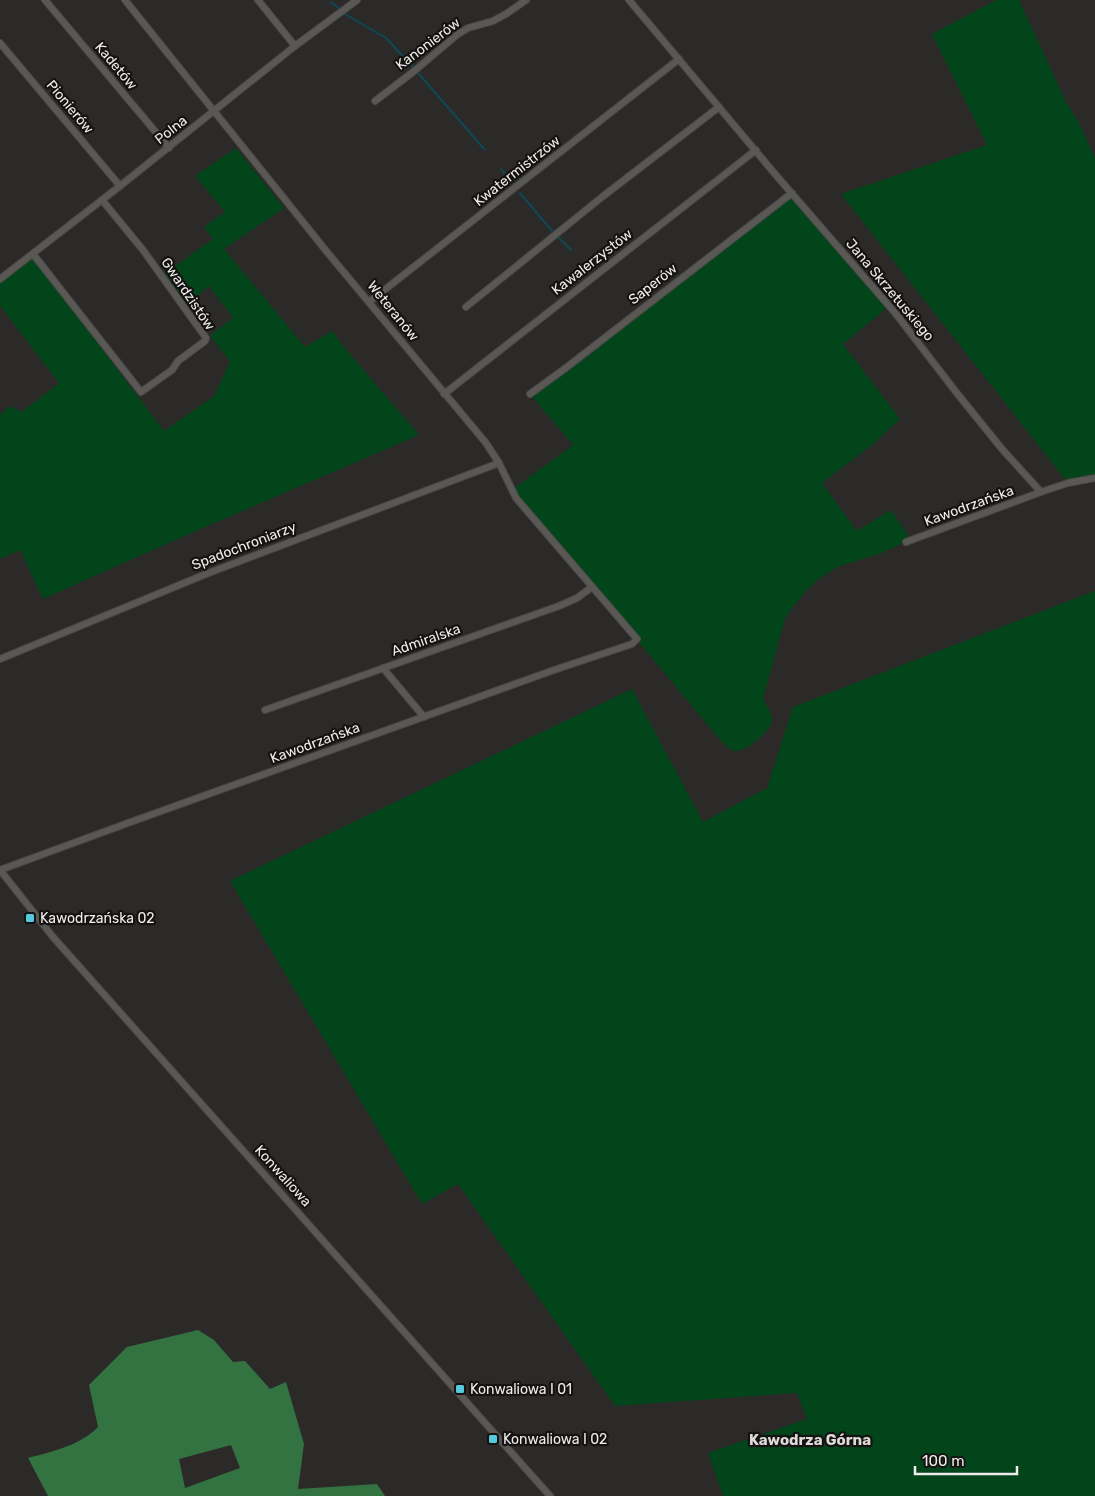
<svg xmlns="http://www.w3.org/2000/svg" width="1095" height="1496" viewBox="0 0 1095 1496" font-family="Rubik,sans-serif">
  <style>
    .green { fill: #03451a }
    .forest { fill: #337341; fill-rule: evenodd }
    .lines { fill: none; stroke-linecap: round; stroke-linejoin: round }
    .stream { stroke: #0c4955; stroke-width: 2 }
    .minor-casing { stroke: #494745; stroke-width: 8 }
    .minor { stroke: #5a5855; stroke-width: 6 }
    .poi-dot { fill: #55cade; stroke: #141312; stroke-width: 2 }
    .labels { text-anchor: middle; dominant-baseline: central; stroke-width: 4.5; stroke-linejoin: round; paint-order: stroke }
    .street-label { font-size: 14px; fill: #eeeceb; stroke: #141312 }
    .poi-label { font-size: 14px; fill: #eeeceb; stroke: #141312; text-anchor: start }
    .neighbourhood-label { font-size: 15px; font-weight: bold; fill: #dddad7; stroke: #141312 }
  </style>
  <rect width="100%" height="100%" fill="#2c2a28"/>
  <!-- green -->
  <g class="green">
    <path d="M996,0H1019L1065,100L1079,123L1095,158V478L1068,483L841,194L987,145L932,34Z"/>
    <path d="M236,148L284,208L224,249L305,347L332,331L344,347L419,435L173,541L43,599L20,550L0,559V415L10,406L22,412L59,383L0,306V283L33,258L164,431L214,396L230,362L210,335L233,318L209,286L187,305L164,274L213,239L204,227L225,212L195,176Z"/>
    <path d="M792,193L889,306L843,344L900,419L872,445L822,483L857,531L891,510L911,540L879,554L837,567L820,578L808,589L791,609L785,619L763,699C766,706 773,713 772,721C771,731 745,753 735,751C729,750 726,745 722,742L512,490L573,445L530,394Z"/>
    <path d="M1095,591V1496H723L708,1453L807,1419L797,1393L615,1406L458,1184L422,1204L230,881L632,689L703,822L767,788L793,707Z"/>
  </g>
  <!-- forest -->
  <path class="forest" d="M198,1330L214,1340L233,1362L245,1361L270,1389L286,1382L304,1444L298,1489L377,1484L385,1496H48L28,1458C51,1452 81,1445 98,1427L89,1385L127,1347ZM231,1445L240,1468L185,1488L179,1459Z"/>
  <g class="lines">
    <!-- stream -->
    <g class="stream">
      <path d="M331,2L340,9"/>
      <path d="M345,14L386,38L413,67"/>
      <path d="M418,73L485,150"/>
      <path d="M501,169L513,184"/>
      <path d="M520,193L552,231"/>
      <path d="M559,238L571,250"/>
    </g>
    <!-- minor casing -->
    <g class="minor-casing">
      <g id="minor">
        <path d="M45,0L169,148"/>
        <path d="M258,0L295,46"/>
        <path d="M629,0L775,174L896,314L956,392L1002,449L1041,492"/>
        <path d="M0,43L120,186"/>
        <path d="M375,101L413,72L458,34L468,28L493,21L506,14L526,0"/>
        <path d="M33,254L141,392L172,370L178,361L205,341L206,338L143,250L102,200"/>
        <path d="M0,279L120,186L295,46L357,0"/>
        <path d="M369,302L679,59"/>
        <path d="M466,307L602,197L719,107"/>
        <path d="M444,394L756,150"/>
        <path d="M530,394L567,367L792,193"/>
        <path d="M906,542L1041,492L1068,483L1095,478"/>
        <path d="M0,659L206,574L499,463"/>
        <path d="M383,668L424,717"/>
        <path d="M265,710L559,606L577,598L592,587"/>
        <path d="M0,870L128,823L554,670L632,644L637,639L516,498L499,463L486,443L327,252L125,0"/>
        <path d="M0,870L53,937L550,1496"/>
      </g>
    </g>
    <!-- minor -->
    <use href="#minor" class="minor"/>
  </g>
  <!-- markers -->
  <g class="poi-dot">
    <rect x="25" y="913" width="10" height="10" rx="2.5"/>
    <rect x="455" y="1384" width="10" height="10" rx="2.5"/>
    <rect x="488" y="1434" width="10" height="10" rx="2.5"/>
  </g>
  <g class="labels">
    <!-- street labels -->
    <g class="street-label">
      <text transform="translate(428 44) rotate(-37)">Kanonierów</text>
      <text transform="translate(116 66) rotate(50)">Kadetów</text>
      <text transform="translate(70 107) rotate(50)">Pionierów</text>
      <text transform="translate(171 130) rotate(-38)">Polna</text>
      <text transform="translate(517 171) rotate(-38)">Kwatermistrzów</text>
      <text transform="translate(592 262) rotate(-38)">Kawalerzystów</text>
      <text transform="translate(653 284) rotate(-38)">Saperów</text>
      <text transform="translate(890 290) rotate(50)">Jana Skrzetuskiego</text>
      <text transform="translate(188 294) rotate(56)">Gwardzistów</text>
      <text transform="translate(393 311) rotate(51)">Weteranów</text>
      <text transform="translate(969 506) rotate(-20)">Kawodrzańska</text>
      <text transform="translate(244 546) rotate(-21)">Spadochroniarzy</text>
      <text transform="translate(426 640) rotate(-19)">Admiralska</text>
      <text transform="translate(315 743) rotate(-20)">Kawodrzańska</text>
      <text transform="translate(283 1176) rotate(48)">Konwaliowa</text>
    </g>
    <!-- poi labels -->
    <g class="poi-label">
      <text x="40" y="918">Kawodrzańska 02</text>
      <text x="470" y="1389">Konwaliowa I 01</text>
      <text x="503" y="1439">Konwaliowa I 02</text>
    </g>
    <!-- neighbourhood labels -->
    <g class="neighbourhood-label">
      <text x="810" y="1440">Kawodrza Górna</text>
    </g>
  </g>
  <!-- scale -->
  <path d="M915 1466v8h102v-8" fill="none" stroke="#eeeceb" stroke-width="2.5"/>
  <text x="922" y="1466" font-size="15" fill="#eeeceb" stroke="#141312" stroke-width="4" paint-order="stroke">100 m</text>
</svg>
